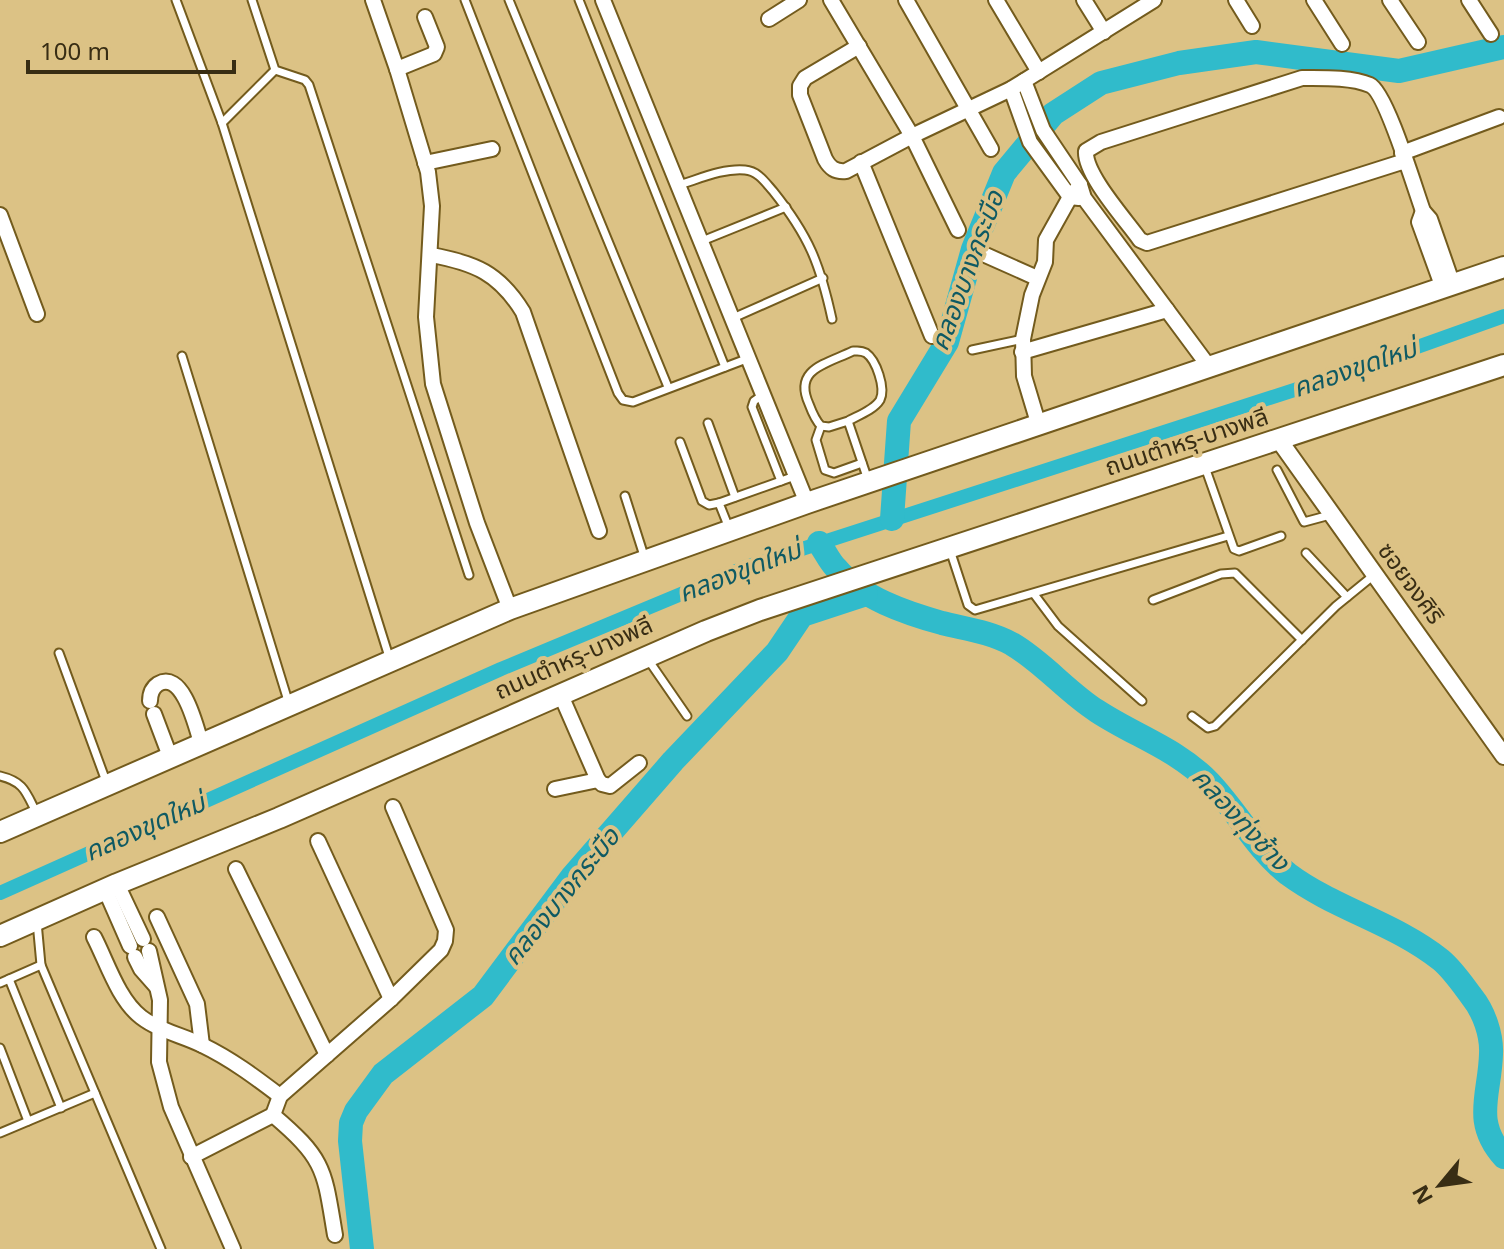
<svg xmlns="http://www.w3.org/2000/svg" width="1504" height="1249" viewBox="0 0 1504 1249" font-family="Georgia,'Noto Sans Thai',serif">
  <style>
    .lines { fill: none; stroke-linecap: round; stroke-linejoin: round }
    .canal { stroke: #30bbcb; stroke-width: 14 }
    .river { stroke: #30bbcb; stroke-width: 24 }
    .service-casing { stroke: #735b1d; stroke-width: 11 }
    .minor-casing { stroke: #735b1d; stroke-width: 18 }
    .tertiary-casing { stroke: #735b1d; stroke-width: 20 }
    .primary-casing { stroke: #735b1d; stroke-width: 24 }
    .service { stroke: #fff; stroke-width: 7 }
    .minor { stroke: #fff; stroke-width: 14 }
    .tertiary { stroke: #fff; stroke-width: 16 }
    .primary { stroke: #fff; stroke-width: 20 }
    .labels { text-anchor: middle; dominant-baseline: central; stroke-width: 8; stroke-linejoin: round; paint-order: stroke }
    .street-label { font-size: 24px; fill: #382d14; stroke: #dcc285 }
    .water-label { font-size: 26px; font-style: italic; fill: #0f5a63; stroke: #dcc285 }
  </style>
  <rect width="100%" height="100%" fill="#dcc285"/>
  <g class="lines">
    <!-- canal -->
    <path class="canal" d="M0,893L501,669L746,567L1319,382L1504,316"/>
    <!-- river -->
    <g class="river">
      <path d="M892,519L899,421L947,342L973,249L1004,173L1053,114L1101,83L1179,63L1256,52L1399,71L1504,47"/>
      <path d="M819,543C825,551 829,561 836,568C861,598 906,613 942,623C966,629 990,632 1012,644C1043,662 1067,692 1097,711C1135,736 1177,749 1209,782C1237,811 1256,849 1288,874C1335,909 1395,923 1441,960C1453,970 1463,985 1472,997C1484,1012 1492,1035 1491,1054C1490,1095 1472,1121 1504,1157"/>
      <path d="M362,1249L350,1141L351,1123L356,1111L383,1074L483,996L572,877L673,761L777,652L802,615L866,594"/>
    </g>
    <!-- service casing -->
    <g class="service-casing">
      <g id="service">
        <path d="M176,0L222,123L390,660"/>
        <path d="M252,0L275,70L305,80L309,85L469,575"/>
        <path d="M465,0L618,393L623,400L633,402L749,358"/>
        <path d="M509,0L668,387"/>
        <path d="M579,0L725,367"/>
        <path d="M222,123L275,70"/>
        <path d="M679,185C699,179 723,168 745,170C758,171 765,182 773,191C809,236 820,264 832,319"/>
        <path d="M702,241L786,207"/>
        <path d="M733,318L823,278"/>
        <path d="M972,350L1023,339"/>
        <path d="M182,356L289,704"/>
        <path d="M764,394L754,401L752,407L781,481"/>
        <path d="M848,421C857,416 874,410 880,400C886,388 876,360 866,353C861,350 858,351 853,351C826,364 793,369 809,404C812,412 815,420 821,426L829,427L848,421L868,480"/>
        <path d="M708,423L735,497"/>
        <path d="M821,426L816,440L825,470L834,473L862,463"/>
        <path d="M680,442L702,501L709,505L719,503"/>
        <path d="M1205,467L1234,549L1239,551L1281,536"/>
        <path d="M1277,470L1304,522L1330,515"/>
        <path d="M625,496L645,559"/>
        <path d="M729,528L719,503L795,476"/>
        <path d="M950,550L968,605L975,610L1228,536"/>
        <path d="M1306,553L1347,597"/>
        <path d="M1034,594L1058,626L1142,701"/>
        <path d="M1153,600L1221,574L1235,573L1302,640"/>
        <path d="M59,653L107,784"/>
        <path d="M647,658L687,716"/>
        <path d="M1192,716L1208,728L1215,726L1336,606L1374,575"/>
        <path d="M0,776C25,782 26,793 37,814"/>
        <path d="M37,922L41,965L161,1249"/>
        <path d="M9,979L61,1108"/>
        <path d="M0,983L41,965"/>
        <path d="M0,1048L28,1121"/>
        <path d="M0,1133L95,1093"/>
      </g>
    </g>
    <!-- minor casing -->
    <g class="minor-casing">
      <g id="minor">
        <path d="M373,0L397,69L428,172L432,206L426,317L433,384L477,523L510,609"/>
        <path d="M603,0L807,503"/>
        <path d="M831,0L912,136L958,230"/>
        <path d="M906,0L991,149"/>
        <path d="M996,0L1039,72"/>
        <path d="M1084,0L1104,32"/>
        <path d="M1236,0L1252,26"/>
        <path d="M1314,0L1342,44"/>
        <path d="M1390,0L1418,42"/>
        <path d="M1469,0L1491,34"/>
        <path d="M769,19L799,0"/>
        <path d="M859,46L805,78L800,86V95L825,159C830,168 835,172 846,171L912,136L1011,89L1154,0"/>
        <path d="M397,69L434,54L437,47L425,17"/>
        <path d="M1024,81L1043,130L1080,185L1084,198L1210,368"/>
        <path d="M1011,89L1030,142L1070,197L1079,198"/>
        <path d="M1402,153L1499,117"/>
        <path d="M1405,161L1147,243L1140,240C1126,220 1084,174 1086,151L1101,142L1302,78C1323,78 1351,77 1370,85C1386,92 1415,189 1423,211L1430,219L1453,285"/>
        <path d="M861,162L932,336"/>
        <path d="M425,163L492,149"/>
        <path d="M1423,211L1419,222L1443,288"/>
        <path d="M0,215L37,314"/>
        <path d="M981,253L1037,278"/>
        <path d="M431,255C475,263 499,273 523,312L599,531"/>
        <path d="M1022,352L1167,310"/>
        <path d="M1039,426L1024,376L1023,339L1032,295L1045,262L1046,240L1070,197L1080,185"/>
        <path d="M560,693L598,780"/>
        <path d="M150,701C150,695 152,688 158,684C184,669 197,731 202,746"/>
        <path d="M154,714L171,759"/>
        <path d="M555,789L598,780L602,784L610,786L639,763"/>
        <path d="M318,841L391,999"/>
        <path d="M236,869L327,1055"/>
        <path d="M117,884L143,939"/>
        <path d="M105,889L130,946"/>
        <path d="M157,917L197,1004L202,1045"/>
        <path d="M94,937C107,962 118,999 141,1017C159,1031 182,1035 202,1045C231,1059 255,1077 280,1096"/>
        <path d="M149,951L160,1000L159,1062L171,1107L233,1249"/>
        <path d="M135,957L141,969L156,986"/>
        <path d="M191,1157L273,1115"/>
        <path d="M335,1235C324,1170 326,1160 273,1115L280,1096L391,999L441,950L445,941L446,930L393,807"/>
      </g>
    </g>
    <!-- tertiary casing -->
    <g class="tertiary-casing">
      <path id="tertiary" d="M1279,440L1504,756"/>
    </g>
    <!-- primary casing -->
    <g class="primary-casing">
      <g id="primary">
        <path d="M0,832L510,609L807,503L1504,267"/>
        <path d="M0,936L117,884L279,818L706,631L760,610L1504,365"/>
      </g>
    </g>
    <!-- service -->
    <use href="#service" class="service"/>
    <!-- minor -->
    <use href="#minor" class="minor"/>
    <!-- tertiary -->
    <use href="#tertiary" class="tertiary"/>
    <!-- primary -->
    <use href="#primary" class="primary"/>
  </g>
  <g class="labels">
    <!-- street labels -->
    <g class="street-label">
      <text transform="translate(1187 443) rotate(-18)">ถนนตำหรุ-บางพลี</text>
      <text transform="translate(1410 584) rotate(54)">ซอยจงศิริ</text>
      <text transform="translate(574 659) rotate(-24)">ถนนตำหรุ-บางพลี</text>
    </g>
    <!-- water labels -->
    <g class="water-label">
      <text transform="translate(968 271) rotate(-70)">คลองบางกระบือ</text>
      <text transform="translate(1355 369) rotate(-19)">คลองขุดใหม่</text>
      <text transform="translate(740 572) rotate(-21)">คลองขุดใหม่</text>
      <text transform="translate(1240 820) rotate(47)">คลองทุ่งช้าง</text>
      <text transform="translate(145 828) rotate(-24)">คลองขุดใหม่</text>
      <text transform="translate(562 897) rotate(-51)">คลองบางกระบือ</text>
    </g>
  </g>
  <!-- north arrow -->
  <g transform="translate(1440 1185) rotate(241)" stroke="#dcc285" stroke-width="6" paint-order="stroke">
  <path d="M0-6L14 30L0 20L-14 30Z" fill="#382d14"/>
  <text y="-12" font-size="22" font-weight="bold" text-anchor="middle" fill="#382d14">N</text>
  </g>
  <!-- scale -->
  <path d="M28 60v12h206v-12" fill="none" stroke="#382d14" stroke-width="4"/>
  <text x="40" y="60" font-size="24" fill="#382d14" stroke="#dcc285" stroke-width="6" paint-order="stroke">100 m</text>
</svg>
